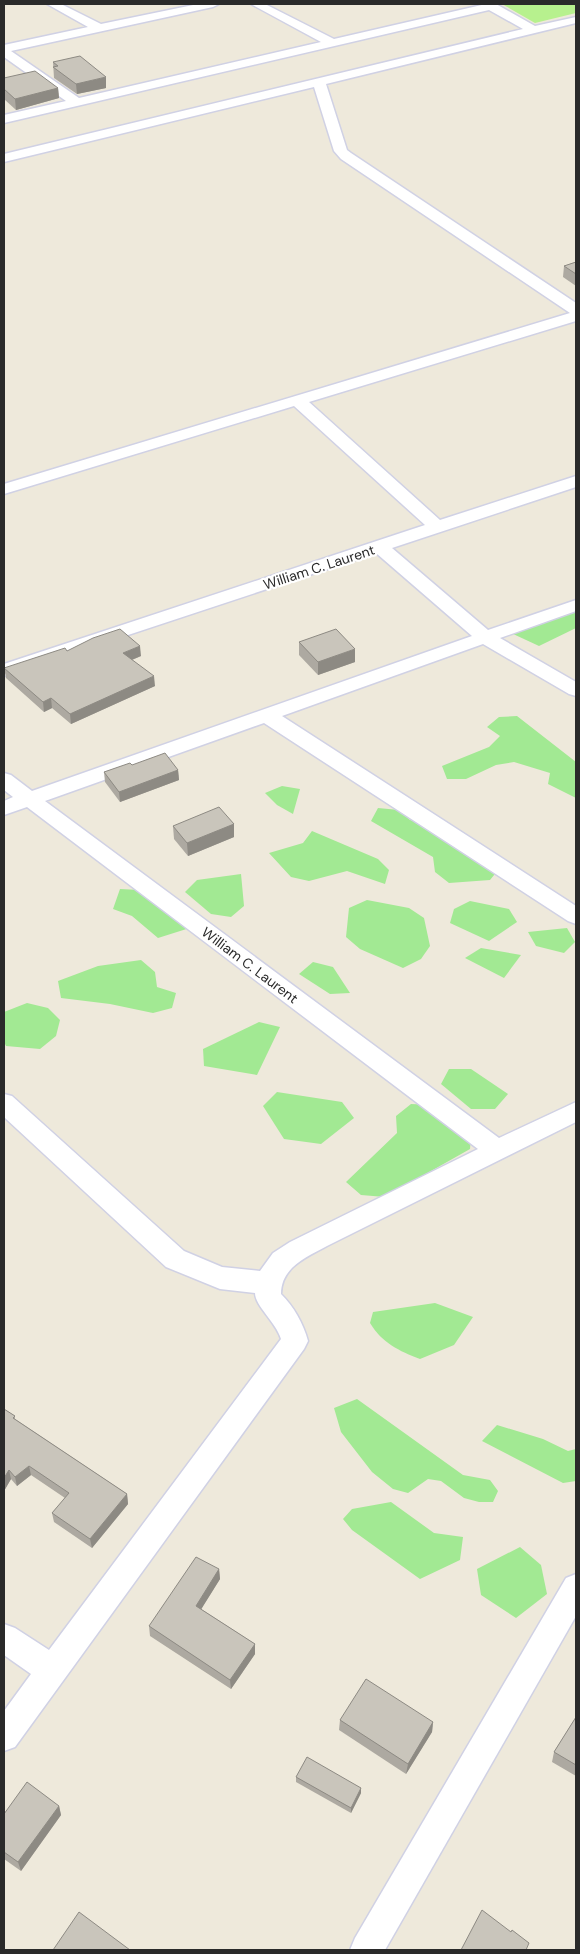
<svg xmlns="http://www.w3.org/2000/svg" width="580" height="1954" viewBox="0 0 580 1954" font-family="'DM Sans',sans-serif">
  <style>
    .green { fill: #a2e993 }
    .pitch { fill: #b7f18e }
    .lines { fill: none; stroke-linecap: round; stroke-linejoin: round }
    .minor-casing { stroke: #d0d1e4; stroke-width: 3 }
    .minor { fill: #fff; fill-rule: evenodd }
    .wall { fill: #ada9a1 }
    .shaded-wall { fill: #8d8a83 }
    .building { fill: #c9c5bb; stroke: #8d8a83 }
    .labels { text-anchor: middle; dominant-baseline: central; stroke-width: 4.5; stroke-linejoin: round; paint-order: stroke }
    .street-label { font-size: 14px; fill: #2a2a2a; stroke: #fff }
  </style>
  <rect width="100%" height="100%" fill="#eee9db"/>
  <!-- green -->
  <g class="green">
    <path d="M576,611V628L539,646L511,633L536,616Z"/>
    <path d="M517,716L576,762V798L548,784L550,773L514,762L496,765L466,779H447L442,766L489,747L500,736L487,727L499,717Z"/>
    <path d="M282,786L300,789L293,814L277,805L265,793Z"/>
    <path d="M378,808L399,810L410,820L448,827L499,869L490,880L449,883L435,872L433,857L371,821Z"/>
    <path d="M312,831L378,859L389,870L385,884L347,871L309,881L291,877L269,853L303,843Z"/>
    <path d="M241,874L244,906L231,917L211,914L185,892L197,880Z"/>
    <path d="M120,889L140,890L196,926L158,938L132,916L113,909Z"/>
    <path d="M367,900L409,908L424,918L430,946L421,959L403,968L360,949L346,937L349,908Z"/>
    <path d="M470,901L509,909L517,922L489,941L450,923L454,909Z"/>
    <path d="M567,928L575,942L564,953L536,946L528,932Z"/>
    <path d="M481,948L521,955L504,978L465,958Z"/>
    <path d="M141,960L155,972L157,987L176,993L172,1008L153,1013L110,1004L61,998L58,981L98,966Z"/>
    <path d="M313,962L333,967L350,993L330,994L299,974Z"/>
    <path d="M27,1003L48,1008L60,1020L56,1036L40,1049L6,1046L4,1042V1012Z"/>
    <path d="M259,1022L280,1027L257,1075L204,1066L203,1049Z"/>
    <path d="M449,1069H471L508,1094L495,1109H471L441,1084Z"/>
    <path d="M277,1092L342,1102L354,1118L321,1144L284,1139L263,1106Z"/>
    <path d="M411,1104L433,1105L472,1126L470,1149L385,1197L361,1195L346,1182L397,1133L396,1116Z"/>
    <path d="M435,1303L473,1317L454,1345L420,1359C399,1351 382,1343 370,1323L373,1312Z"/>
    <path d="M357,1399L463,1475L490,1480L498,1491L493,1502H479L464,1498L441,1481L428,1479L408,1493L393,1489L372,1472L341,1432L334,1408Z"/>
    <path d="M497,1425L543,1439L568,1451L576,1449V1481L563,1483L482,1441Z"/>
    <path d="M391,1502L434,1533L463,1537L460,1560L420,1579L352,1530L343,1519L352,1509Z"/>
    <path d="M520,1547L541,1565L547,1594L516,1618L481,1595L477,1569Z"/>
  </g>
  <!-- pitch -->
  <path class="pitch" d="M502,4H576V13L535,23Z"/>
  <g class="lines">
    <!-- minor casing -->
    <g class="minor-casing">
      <g id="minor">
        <path d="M47,4H61L101,24L198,4H219L213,7L11,51L79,98L321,42L251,4H265L334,39L486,4H496L535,26L576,17V23L326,84L347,150L351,153L576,303V321L309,402L440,520L576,476V487L392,548L488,630L576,600V611L500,638L576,682V696L569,694L483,644L282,716L576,906V924L568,921L264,723L45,801L499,1138L576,1102V1122L327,1246C307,1257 281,1267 281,1294C294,1307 303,1323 308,1341L304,1349L15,1747L4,1751V1711L31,1674L4,1655V1624L15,1628L49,1650L281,1339C276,1322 255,1306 255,1293L220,1289L166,1267L4,1117V1094L12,1096L184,1251L222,1267L260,1271L273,1253L290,1242L478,1149L27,807L4,815V801L13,797L4,790V773L11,775L32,791L472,636L376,553L4,676V664L425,525L294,406L4,494V484L570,313L341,159L334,151L314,87L4,162V154L523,29L489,10L4,123V115L66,101L4,57V45L88,27Z"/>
        <path d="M576,1574V1616L385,1950H350L355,1938L566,1578Z"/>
      </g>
    </g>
    <!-- minor -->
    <use href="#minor" class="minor"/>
  </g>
  <!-- wall -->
  <g class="wall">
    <path d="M53,62L106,88L77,94L54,78Z"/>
    <path d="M4,78L58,88L59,98L16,110L4,99Z"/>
    <path d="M576,262V286L563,277L564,266Z"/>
    <path d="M299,642L355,662L318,675L299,655Z"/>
    <path d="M141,656L132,660L155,686L71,724L52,708L44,712L6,678L4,668Z"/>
    <path d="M132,765L178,770L179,780L120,802L105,782L104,772Z"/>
    <path d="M234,824V837L188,856L174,839L173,826Z"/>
    <path d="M4,1409L15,1416V1419L127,1494L128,1504L92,1548L54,1522L52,1513L65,1498L31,1475L17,1486L11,1479L4,1491Z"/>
    <path d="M219,1569L220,1579L201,1609L255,1644V1654L231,1689L150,1636L149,1626Z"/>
    <path d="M576,1717V1776L552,1762L554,1752Z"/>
    <path d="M340,1720L433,1722L432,1732L406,1774L339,1730Z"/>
    <path d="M296,1777L361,1788V1793L351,1813L296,1782Z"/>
    <path d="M59,1806L61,1815L21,1871L4,1859V1814Z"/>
  </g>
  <!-- shaded-wall -->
  <g class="shaded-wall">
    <path d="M106,77V88L77,94L76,84Z"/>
    <path d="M58,88L59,98L16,110L15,99Z"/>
    <path d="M140,646L141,656L124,663L123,653Z"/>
    <path d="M355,649V662L318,675V662Z"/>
    <path d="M154,676L155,686L71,724L70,714Z"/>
    <path d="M51,698L52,708L44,712L43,702Z"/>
    <path d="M178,770L179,780L120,802L119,792Z"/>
    <path d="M234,824V837L188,856L187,843Z"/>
    <path d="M29,1466L31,1475L17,1486L15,1477Z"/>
    <path d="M9,1470L11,1479L4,1491V1478Z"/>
    <path d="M127,1494L128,1504L92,1548L90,1539Z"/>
    <path d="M219,1569L220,1579L197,1616L196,1606Z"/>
    <path d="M255,1644V1654L231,1689L230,1680Z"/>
    <path d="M433,1722L432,1732L406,1774L408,1764Z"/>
    <path d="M361,1788V1793L351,1813V1808Z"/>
    <path d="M59,1806L61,1815L21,1871L18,1862Z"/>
  </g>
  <!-- building -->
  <g class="building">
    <path d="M80,56L106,77L76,84L53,67L58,66L53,62Z"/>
    <path d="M35,71L58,88L15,99L4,89V78Z"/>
    <path d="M576,262V274L564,266Z"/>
    <path d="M120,629L140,646L123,653L154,676L70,714L51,698L43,702L4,668L65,648L67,651L93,638Z"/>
    <path d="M336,629L355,649L318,662L299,642Z"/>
    <path d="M165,753L178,770L119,792L104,772L130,763L132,765Z"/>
    <path d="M219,807L234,824L187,843L173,826Z"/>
    <path d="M4,1409L15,1416L13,1418L127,1494L90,1539L52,1513L69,1493L29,1466L15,1477L9,1470L4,1478Z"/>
    <path d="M196,1557L219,1569L196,1606L255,1644L230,1680L149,1626Z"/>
    <path d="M366,1679L433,1722L408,1764L340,1720Z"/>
    <path d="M576,1717V1765L554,1752Z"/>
    <path d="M307,1757L361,1788L351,1808L296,1777Z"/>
    <path d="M27,1782L59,1806L18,1862L4,1852V1814Z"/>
    <path d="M482,1910L511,1932L512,1930L529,1943L526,1950H461Z"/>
    <path d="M79,1912L130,1950H53Z"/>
  </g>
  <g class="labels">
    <!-- street labels -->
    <g class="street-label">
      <text transform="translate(319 567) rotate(-18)">William C. Laurent</text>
      <text transform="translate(250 965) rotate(37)">William C. Laurent</text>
    </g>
  </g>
  <!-- border -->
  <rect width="580" height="1954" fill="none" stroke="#2a2a2a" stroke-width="10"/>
</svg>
